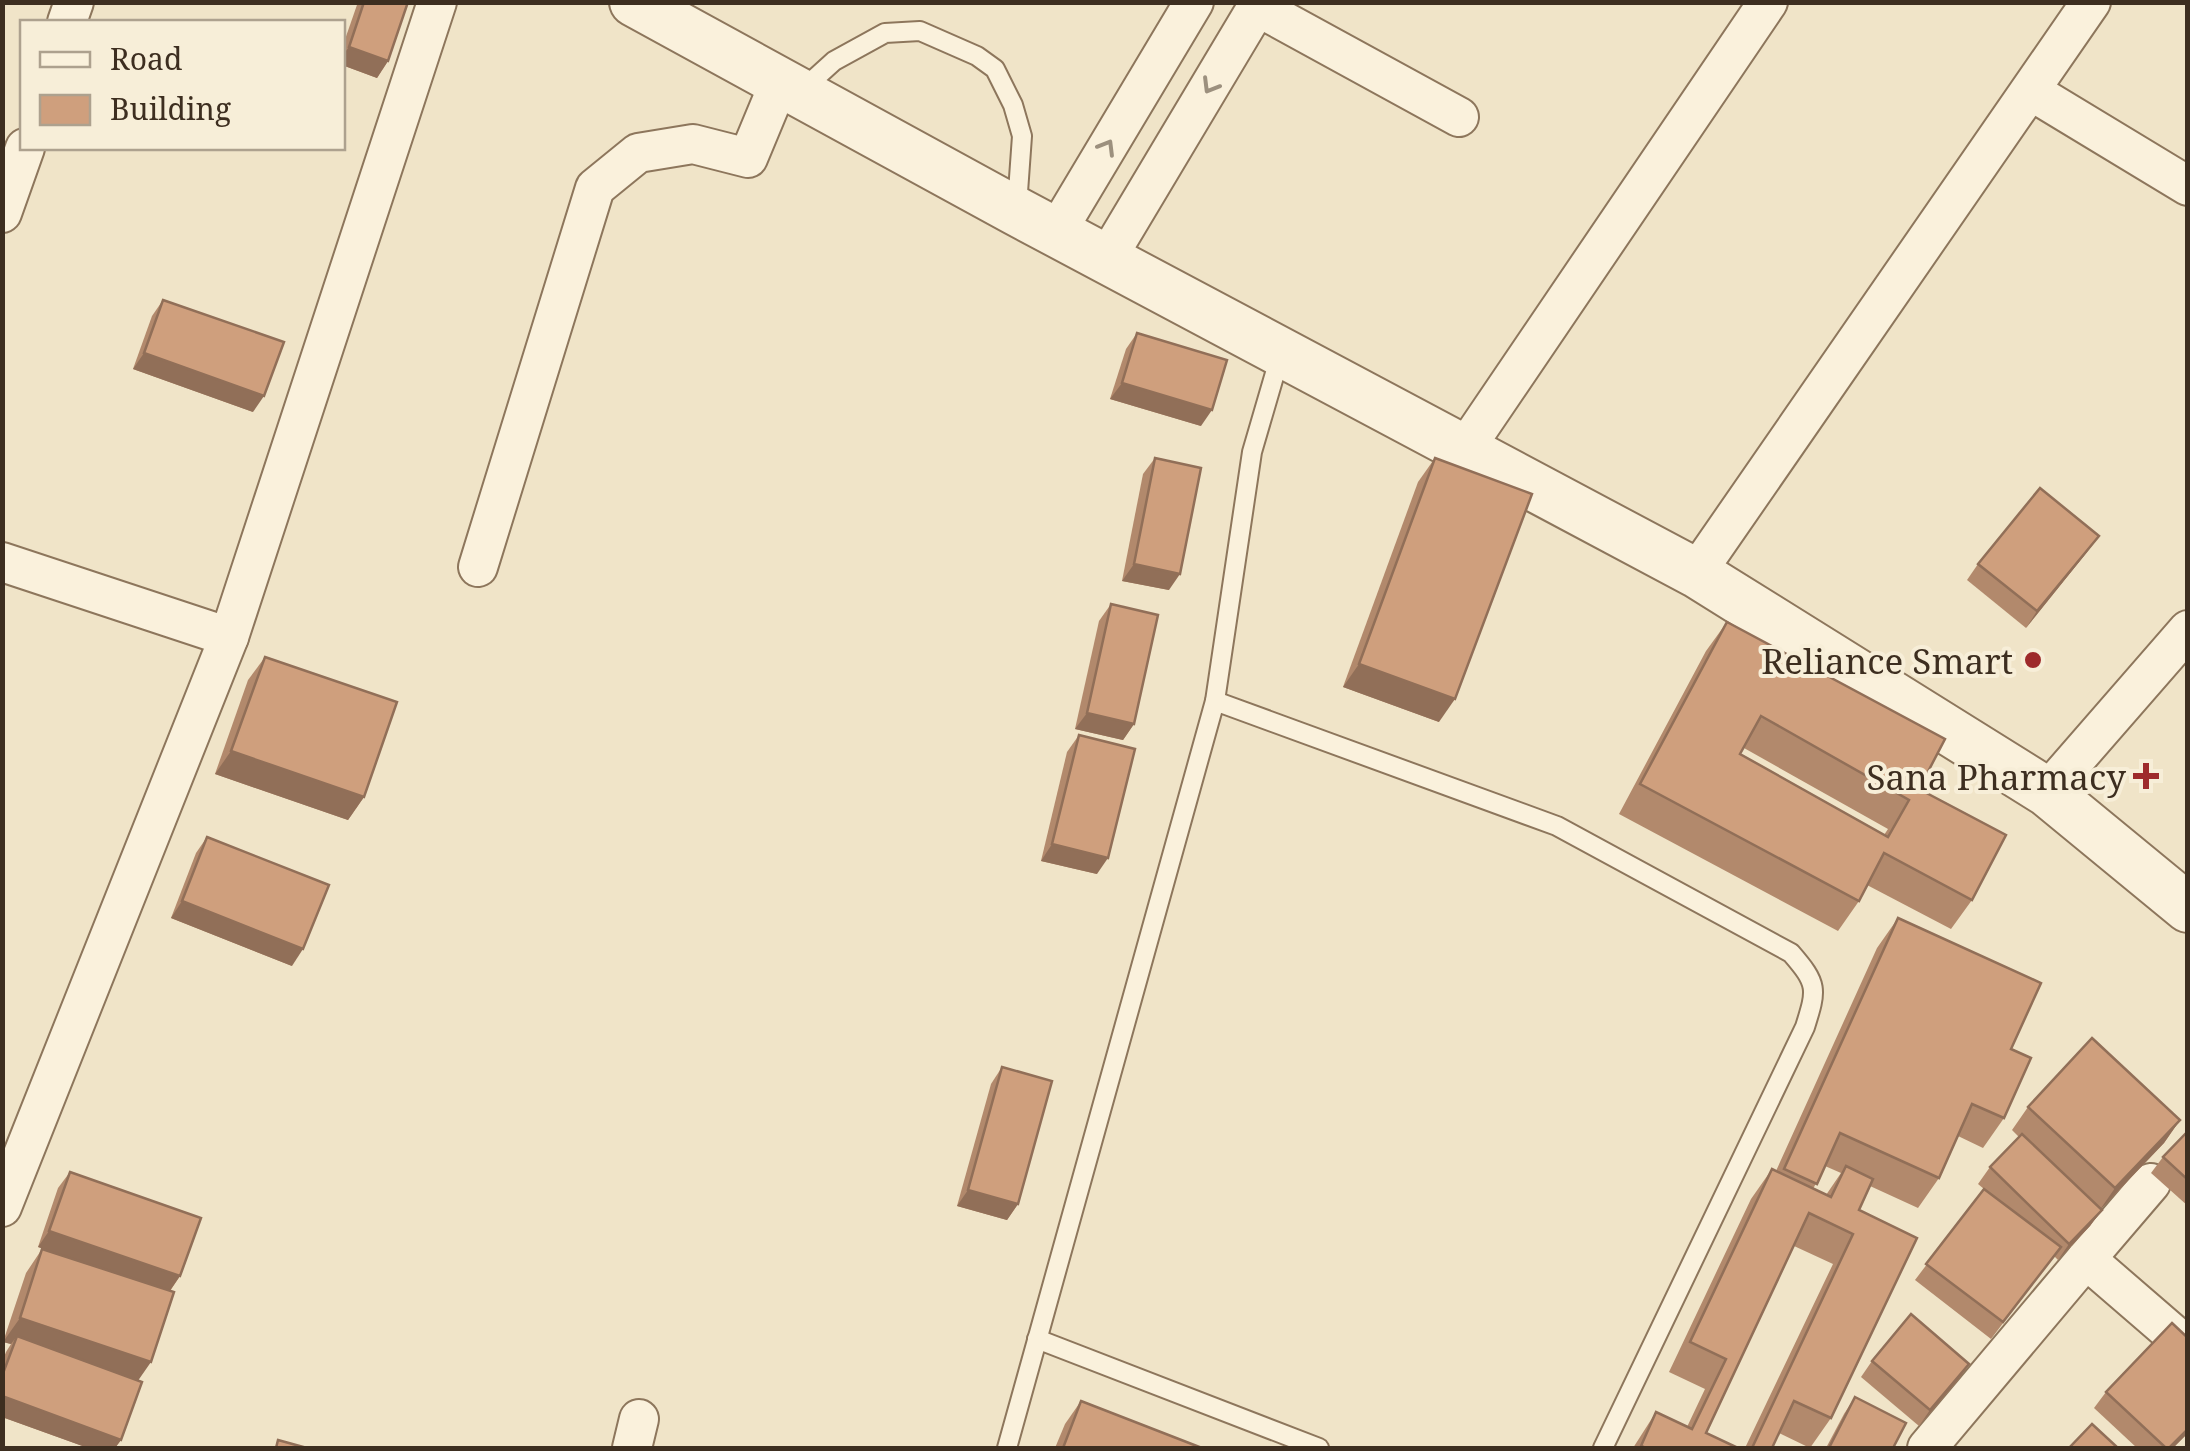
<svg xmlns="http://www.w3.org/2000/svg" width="2190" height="1451" viewBox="0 0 2190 1451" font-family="'Noto Serif',serif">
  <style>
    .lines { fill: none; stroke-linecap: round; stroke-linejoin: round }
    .service-casing { stroke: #8d765c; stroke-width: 22 }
    .minor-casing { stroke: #8d765c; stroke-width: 42 }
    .tertiary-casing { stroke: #8d765c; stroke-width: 52 }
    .service { stroke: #faf1dc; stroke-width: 18 }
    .minor { stroke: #faf1dc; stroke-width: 38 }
    .tertiary { stroke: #faf1dc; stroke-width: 48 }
    .wall { fill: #b2896c; fill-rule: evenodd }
    .shaded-wall { fill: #916f58 }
    .building { fill: #cf9f7d; stroke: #916f58; stroke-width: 2.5; fill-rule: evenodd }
    .oneway { stroke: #9c907e }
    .poi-dot { fill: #9e2a2b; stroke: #f7eed8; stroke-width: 4 }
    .labels { text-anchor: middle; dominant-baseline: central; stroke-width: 8; stroke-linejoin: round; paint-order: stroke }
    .poi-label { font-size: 35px; fill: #3d2e20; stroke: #f7eed8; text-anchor: end }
  </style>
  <rect width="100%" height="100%" fill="#f0e4c8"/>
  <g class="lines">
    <!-- service casing -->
    <g class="service-casing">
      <g id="service">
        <path d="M802,90L834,61L885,33L920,31L977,56L995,69L1013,105L1022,136L1017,206"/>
        <path d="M1215,701L1557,826L1791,953C1818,984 1817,989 1805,1027L1603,1448"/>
        <path d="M1037,1339L1319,1448"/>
        <path d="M1007,1448L1215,701L1252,452L1280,356"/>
      </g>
    </g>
    <!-- minor casing -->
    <g class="minor-casing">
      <g id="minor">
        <path d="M1258,7L1459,117"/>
        <path d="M67,22L74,2"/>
        <path d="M2031,91L2188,186"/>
        <path d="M2,213L25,148"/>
        <path d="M1057,231L1194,2"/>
        <path d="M1107,258L1260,2"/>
        <path d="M1464,450L1768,2"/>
        <path d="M2,562L229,637"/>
        <path d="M478,567L595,188L638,153L693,144L748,158L780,81"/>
        <path d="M1696,573L2091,2"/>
        <path d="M2047,792L2188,630"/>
        <path d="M2,1207L229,637L437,2"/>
        <path d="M2086,1259L2151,1183"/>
        <path d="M632,1448L639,1419"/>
        <path d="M1927,1448L2086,1259L2188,1347"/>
      </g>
    </g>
    <!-- tertiary casing -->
    <g class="tertiary-casing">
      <path id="tertiary" d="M634,2L1016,211L1696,573L2047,792L2188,908"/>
    </g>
    <!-- service -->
    <use href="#service" class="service"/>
    <!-- minor -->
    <use href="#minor" class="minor"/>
    <!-- tertiary -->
    <use href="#tertiary" class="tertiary"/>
  </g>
  <!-- wall -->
  <g class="wall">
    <path d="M358,2H408L388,61L377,78L342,65V48Z"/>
    <path d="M163,300L253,412L133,369L152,316Z"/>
    <path d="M1137,333L1201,426L1110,399L1126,349Z"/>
    <path d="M1155,458L1169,590L1122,581L1143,474Z"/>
    <path d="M1435,458L1439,722L1343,687L1418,482Z"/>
    <path d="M2087,552L2026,628L1967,580L1978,564Z"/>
    <path d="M1111,604L1134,724L1123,740L1075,729L1099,621Z"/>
    <path d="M1727,622L1919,789L1972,900L1951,929L1867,885L1859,901L1838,931L1619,814L1706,651ZM1744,748L1888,829L1884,835L1740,754Z"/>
    <path d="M265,657L364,797L348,820L215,774L248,680Z"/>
    <path d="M1079,735L1097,874L1041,861L1067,752Z"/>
    <path d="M207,837L292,966L171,918L196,853Z"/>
    <path d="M1898,918L2011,1049L2004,1118L1983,1148L1958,1136L1939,1178L1918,1208L1870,1186L1859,1210L1831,1418L1810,1448L1779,1433L1772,1448H1745L1833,1264L1794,1246L1706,1433L1738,1448H1633L1656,1412L1687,1427L1705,1389L1669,1372L1751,1199L1772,1169L1776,1171L1877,948ZM1825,1166L1841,1173L1826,1195L1813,1189Z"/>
    <path d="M1002,1067L1018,1204L1007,1220L957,1206L991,1084Z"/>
    <path d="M2028,1107L2180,1120L2164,1143L2101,1209L2090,1226L2058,1260L2054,1256L1991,1339L1915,1280L1984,1189L1978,1184L1990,1167L2019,1137L2012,1130Z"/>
    <path d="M2188,1131V1206L2151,1173L2163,1157Z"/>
    <path d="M70,1172L180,1276L170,1291L138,1381L121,1440L115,1448H88L2,1417V1362L6,1352L11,1344L3,1342L26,1273L42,1249L82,1262L38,1247L58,1188Z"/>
    <path d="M2188,1338V1433L2173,1448H2137L2094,1408L2106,1392Z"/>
    <path d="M1872,1361L1969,1364L1958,1380L1919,1426L1861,1377Z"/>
    <path d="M1855,1397L1893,1448H1826L1844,1414Z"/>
    <path d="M1081,1401L1202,1448H1055L1065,1424Z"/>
  </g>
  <!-- shaded-wall -->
  <g class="shaded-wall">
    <path d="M349,47L388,61L377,78L342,65V56Z"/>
    <path d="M144,353L264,396L253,412L133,369Z"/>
    <path d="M1122,383L1212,410L1201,426L1110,399Z"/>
    <path d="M2099,536L2087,552L2026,628L2037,611Z"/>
    <path d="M1134,564L1180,574L1169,590L1122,581Z"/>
    <path d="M1359,664L1455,699L1439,722L1343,687Z"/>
    <path d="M1087,713L1134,724L1123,740L1075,729Z"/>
    <path d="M231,751L364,797L348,820L215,774Z"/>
    <path d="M1052,844L1108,858L1097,874L1041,861Z"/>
    <path d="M182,901L303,949L292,966L171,918Z"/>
    <path d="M2180,1120L2164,1143L2099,1211L2115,1188Z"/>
    <path d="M968,1190L1018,1204L1007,1220L957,1206Z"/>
    <path d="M2102,1210L2090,1226L2058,1260L2069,1244Z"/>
    <path d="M49,1231L180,1276L169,1292L38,1247Z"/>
    <path d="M20,1318L151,1362L135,1385L17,1336L11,1344L3,1342Z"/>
    <path d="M1969,1364L1958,1380L1919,1426L1930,1410Z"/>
    <path d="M2,1396L121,1440L115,1448H88L2,1417Z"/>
    <path d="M2188,1429V1433L2173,1448H2169Z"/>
  </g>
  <!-- building -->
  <g class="building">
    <path d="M364,2H408L388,61L349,47Z"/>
    <path d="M163,300L284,342L264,396L144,353Z"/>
    <path d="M1137,333L1227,360L1212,410L1122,383Z"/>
    <path d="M1155,458L1201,468L1180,574L1134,564Z"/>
    <path d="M1435,458L1532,494L1455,699L1359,664Z"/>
    <path d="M2040,488L2099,536L2037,611L1978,564Z"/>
    <path d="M1111,604L1158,615L1134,724L1087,713Z"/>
    <path d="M1727,622L1945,739L1919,789L2006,835L1972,900L1884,853L1859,901L1640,784ZM1761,716L1909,800L1888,837L1740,754Z"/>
    <path d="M265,657L397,702L364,797L231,751Z"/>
    <path d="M1079,735L1135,749L1108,858L1052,844Z"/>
    <path d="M207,837L329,885L303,949L182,901Z"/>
    <path d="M1898,918L2041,983L2011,1049L2031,1058L2004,1118L1972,1104L1939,1178L1840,1133L1817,1184L1784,1169Z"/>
    <path d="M2092,1038L2180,1120L2115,1188L2028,1107Z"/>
    <path d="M1002,1067L1052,1081L1018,1204L968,1190Z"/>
    <path d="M2188,1131V1180L2163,1157Z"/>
    <path d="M2022,1134L2102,1210L2069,1244L1990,1167Z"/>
    <path d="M1846,1166L1873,1179L1859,1210L1917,1238L1831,1418L1794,1401L1772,1448H1752L1853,1234L1809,1213L1706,1433L1738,1448H1646L1641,1446L1656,1412L1692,1429L1726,1359L1690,1342L1772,1169L1831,1197Z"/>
    <path d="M70,1172L201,1218L180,1276L49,1231Z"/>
    <path d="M1984,1189L2061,1247L2003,1322L1926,1264Z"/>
    <path d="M42,1249L174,1292L151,1362L20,1318Z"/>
    <path d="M1911,1314L1969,1364L1930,1410L1872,1361Z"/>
    <path d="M2172,1323L2188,1338V1429L2169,1448H2166L2106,1392Z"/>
    <path d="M17,1336L142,1382L121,1440L2,1396V1376Z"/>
    <path d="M1855,1397L1906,1423L1893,1448H1829Z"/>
    <path d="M1081,1401L1202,1448H1063Z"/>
    <path d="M2092,1424L2118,1448H2069Z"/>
    <path d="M278,1440L307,1448H276Z"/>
  </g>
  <!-- one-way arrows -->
  <defs><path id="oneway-chevron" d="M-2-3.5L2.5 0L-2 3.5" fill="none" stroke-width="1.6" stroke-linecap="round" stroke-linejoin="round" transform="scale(2.5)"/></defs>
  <g class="oneway">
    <use href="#oneway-chevron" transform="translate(1210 86) rotate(121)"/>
    <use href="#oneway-chevron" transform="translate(1107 147) rotate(-59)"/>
  </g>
  <!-- markers -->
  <g class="poi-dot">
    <circle cx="2033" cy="660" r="10"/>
    <path d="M2141 761h10v10h10v10h-10v10h-10v-10h-10v-10h10z"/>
  </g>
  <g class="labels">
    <!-- poi labels -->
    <g class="poi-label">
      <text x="2013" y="660">Reliance Smart</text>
      <text x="2126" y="776">Sana Pharmacy</text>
    </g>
  </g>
  <!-- border -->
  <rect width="2190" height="1451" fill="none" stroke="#3d2e20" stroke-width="10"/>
  <!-- legend -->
  <rect x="20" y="20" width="325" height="130" fill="#f7eed8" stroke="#ada18e" stroke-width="2.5"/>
  <rect x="40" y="52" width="50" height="15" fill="#faf1dc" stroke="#ada18e" stroke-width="2.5"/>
  <text x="110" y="70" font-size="30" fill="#3d2e20">Road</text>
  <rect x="40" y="95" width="50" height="30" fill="#cf9f7d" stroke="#ada18e" stroke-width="2.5"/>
  <text x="110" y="120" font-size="30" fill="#3d2e20">Building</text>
</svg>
